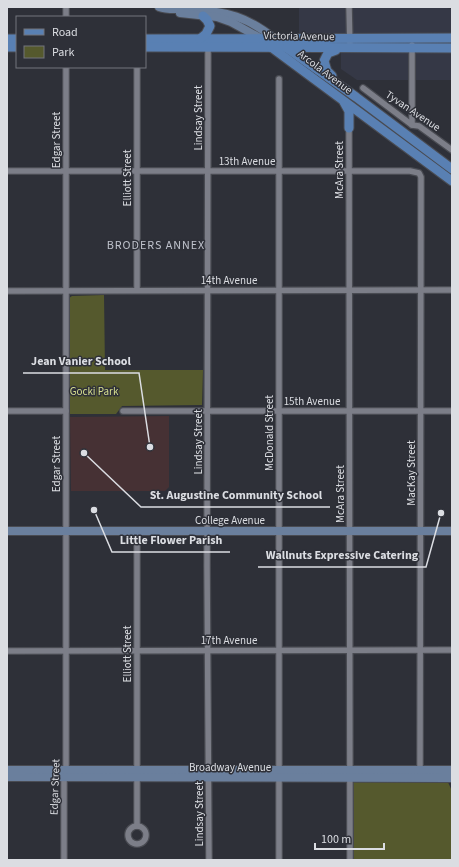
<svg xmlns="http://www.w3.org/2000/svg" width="459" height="867" viewBox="0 0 459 867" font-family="'Source Sans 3',sans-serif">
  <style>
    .built { fill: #353846 }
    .education { fill: #463134 }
    .green { fill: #55592d }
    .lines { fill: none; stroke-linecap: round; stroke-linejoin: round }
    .street-casing { stroke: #494b52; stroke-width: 8 }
    .secondary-casing { stroke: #494b52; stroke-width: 10 }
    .primary-casing { stroke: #494b52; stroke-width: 11 }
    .street { stroke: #7c7e88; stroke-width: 5.5 }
    .secondary { stroke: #6a7f9d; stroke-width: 8 }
    .primary { stroke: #5980b3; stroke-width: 9 }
    .labels { text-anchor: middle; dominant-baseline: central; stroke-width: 3; stroke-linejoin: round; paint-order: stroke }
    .street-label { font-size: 11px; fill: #dbdde2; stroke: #2e3038 }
    .park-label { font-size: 11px; fill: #d7df8f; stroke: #2e3038 }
    .neighbourhood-label { font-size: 12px; letter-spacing: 1px; fill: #bfc2cc; stroke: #2e3038 }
    .leader { fill: none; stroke: #dbdde2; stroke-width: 1.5 }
    .callout-dot { fill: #dbdde2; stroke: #2e3038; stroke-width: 1.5 }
    .callout-label { font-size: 12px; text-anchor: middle; font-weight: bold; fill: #dbdde2; stroke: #2e3038; stroke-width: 3; stroke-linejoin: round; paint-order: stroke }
  </style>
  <rect width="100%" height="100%" fill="#2e3038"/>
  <!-- built -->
  <g class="built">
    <path d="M299,7H442L452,9V33L299,34Z"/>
    <path d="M341,53H452V80H357L341,69Z"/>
  </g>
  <!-- education -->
  <path class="education" d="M169,416V487L165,491H71L70,417Z"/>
  <!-- green -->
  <g class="green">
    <path d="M104,295L105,370H203L202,405L122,406L116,414H70L69,298L72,296Z"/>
    <path d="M353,779L447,780L452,791V860H354Z"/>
  </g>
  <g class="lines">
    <!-- street casing -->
    <g class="street-casing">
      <g id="street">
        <path d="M66,7V17"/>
        <path d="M349,7L350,48"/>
        <path d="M208,47L207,566L209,860"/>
        <path d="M137,67V290"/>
        <path d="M279,79V860"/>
        <path d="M363,88L412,125L419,126L452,150"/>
        <path d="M412,125V45"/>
        <path d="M349,128L350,860"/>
        <path d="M7,171H410L419,173L421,177L420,773"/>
        <path d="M7,291L452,290"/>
        <path d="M7,411H66"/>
        <path d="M123,411H452"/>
        <path d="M137,531V826"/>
        <path d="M7,651L452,650"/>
        <circle cx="137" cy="835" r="9"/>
        <path d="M64,860V778L66,770V67"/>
      </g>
    </g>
    <!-- secondary casing -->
    <g class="secondary-casing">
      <g id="secondary">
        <path d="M159,7C170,11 181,8 192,9C228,12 246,16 275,39"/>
        <path d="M180,13L217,17L231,22L262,39"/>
        <path d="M7,531H452"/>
        <path d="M7,770H452"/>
        <path d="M7,777L452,778"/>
      </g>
    </g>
    <!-- primary casing -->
    <g class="primary-casing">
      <g id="primary">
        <path d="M7,39H17"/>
        <path d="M145,39L452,38"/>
        <path d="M200,39L206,34L210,26L207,20L203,16"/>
        <path d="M7,47H17"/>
        <path d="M145,47L452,48"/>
        <path d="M271,47L452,181"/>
        <path d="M287,48L356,97L452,169"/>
        <path d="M332,76L327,71L324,61L328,53L336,50"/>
        <path d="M344,102L349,111V128"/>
      </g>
    </g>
    <!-- street -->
    <use href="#street" class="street"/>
    <!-- secondary -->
    <use href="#secondary" class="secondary"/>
    <!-- primary -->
    <use href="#primary" class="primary"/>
  </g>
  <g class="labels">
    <!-- street labels -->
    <g class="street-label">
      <text transform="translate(299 36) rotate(1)">Victoria Avenue</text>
      <text transform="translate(325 72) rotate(37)">Arcola Avenue</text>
      <text transform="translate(413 111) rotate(34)">Tyvan Avenue</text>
      <text transform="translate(198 118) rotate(-90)">Lindsay Street</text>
      <text transform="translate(56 140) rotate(-90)">Edgar Street</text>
      <text x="247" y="161">13th Avenue</text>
      <text transform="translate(339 170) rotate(-90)">McAra Street</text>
      <text transform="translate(127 178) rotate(-90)">Elliott Street</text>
      <text x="229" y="280">14th Avenue</text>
      <text x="312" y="401">15th Avenue</text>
      <text transform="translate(269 433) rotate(-90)">McDonald Street</text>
      <text transform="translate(198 442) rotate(-90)">Lindsay Street</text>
      <text transform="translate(56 464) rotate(-90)">Edgar Street</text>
      <text transform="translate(411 473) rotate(-90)">MacKay Street</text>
      <text transform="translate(340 494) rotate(-90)">McAra Street</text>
      <text x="230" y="520">College Avenue</text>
      <text x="229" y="640">17th Avenue</text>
      <text transform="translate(127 654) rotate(-90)">Elliott Street</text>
      <text x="230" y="767">Broadway Avenue</text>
      <text transform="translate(55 787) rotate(-88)">Edgar Street</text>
      <text transform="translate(199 814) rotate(-90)">Lindsay Street</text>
    </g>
    <!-- park labels -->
    <g class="park-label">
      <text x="94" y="391">Gocki Park</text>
    </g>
    <!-- neighbourhood labels -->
    <g class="neighbourhood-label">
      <text x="156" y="245">BRODERS ANNEX</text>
    </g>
  </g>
  <!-- callouts -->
  <path class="leader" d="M150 447L139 373H23M84 453L141 507H330M94 510L112 552H230M441 513L426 567H258"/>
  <g class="callout-dot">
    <circle cx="150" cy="447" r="4"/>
    <circle cx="84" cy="453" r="4"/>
    <circle cx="94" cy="510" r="4"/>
    <circle cx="441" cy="513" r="4"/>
  </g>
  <g class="callout-label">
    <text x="81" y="365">Jean Vanier School</text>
    <text x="236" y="499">St. Augustine Community School</text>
    <text x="171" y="544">Little Flower Parish</text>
    <text x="342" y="559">Wallnuts Expressive Catering</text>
  </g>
  <!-- border -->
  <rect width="459" height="867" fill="none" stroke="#dbdde2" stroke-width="16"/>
  <!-- legend -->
  <rect x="16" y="16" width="130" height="52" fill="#2e3038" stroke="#73757c"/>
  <rect x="24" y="29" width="20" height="6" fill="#5980b3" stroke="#73757c"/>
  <text x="52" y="36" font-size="12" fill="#dbdde2">Road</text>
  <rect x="24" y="46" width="20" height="12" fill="#55592d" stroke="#73757c"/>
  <text x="52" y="56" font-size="12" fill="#dbdde2">Park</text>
  <!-- scale -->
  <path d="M315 843v6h69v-6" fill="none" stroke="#dbdde2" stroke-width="2"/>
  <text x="321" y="843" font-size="12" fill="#dbdde2" stroke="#2e3038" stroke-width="3" paint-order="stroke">100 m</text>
</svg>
